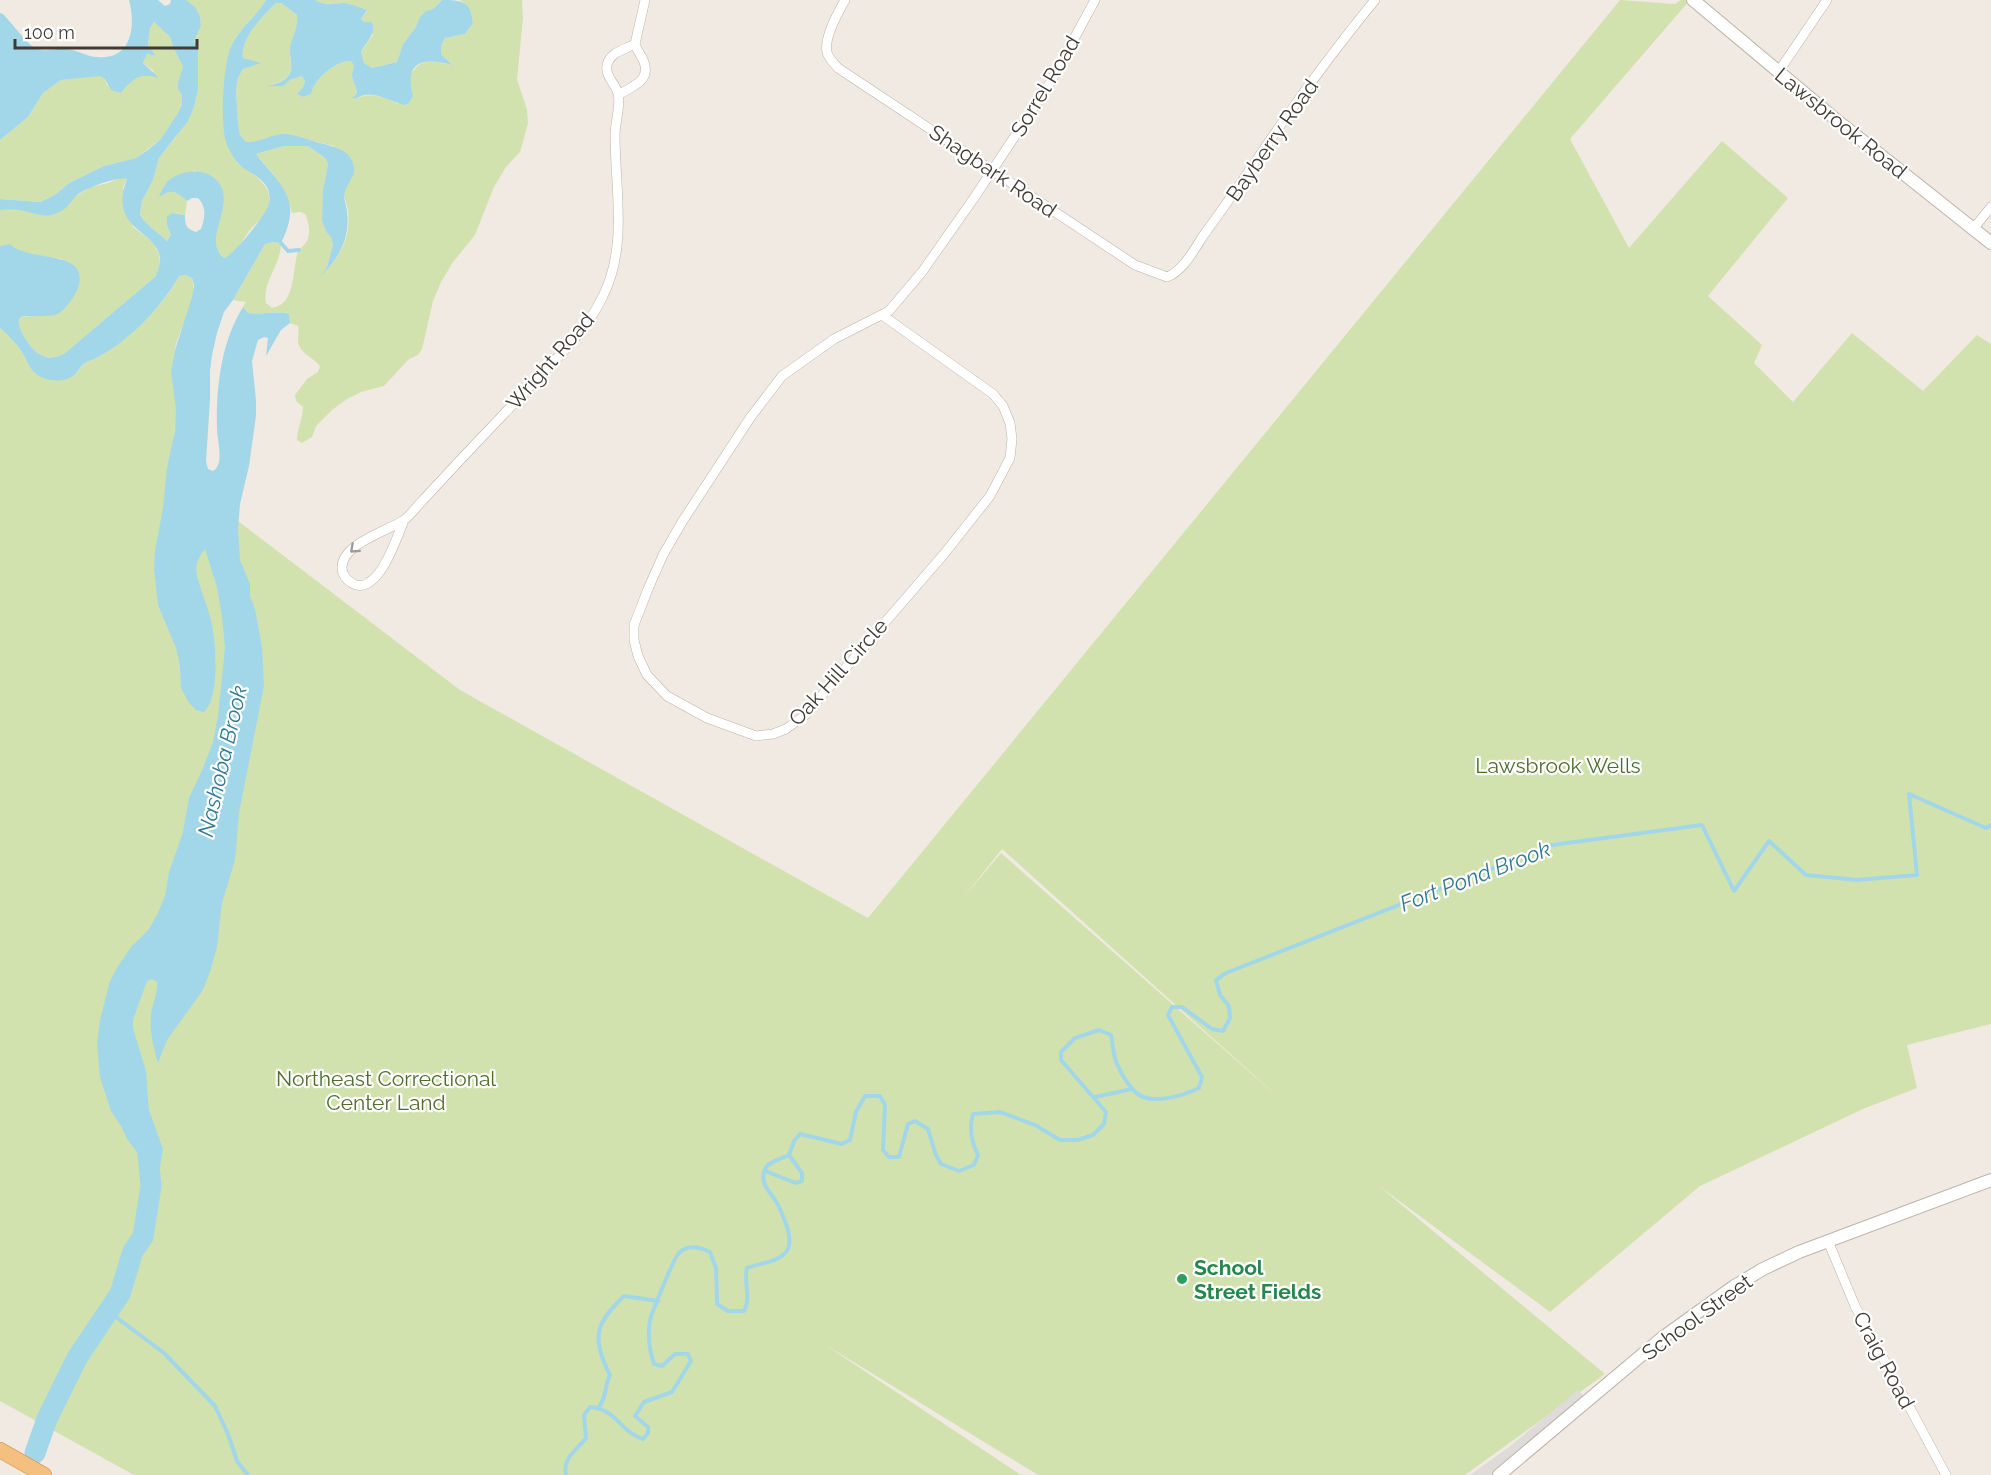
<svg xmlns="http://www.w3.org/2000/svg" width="1991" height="1475" viewBox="0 0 1991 1475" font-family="Raleway,sans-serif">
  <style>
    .green { fill: #d2e2ae; fill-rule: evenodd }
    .parking { fill: #dedbd8 }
    .water { fill: #a2d7ea }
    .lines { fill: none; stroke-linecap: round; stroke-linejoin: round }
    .stream { stroke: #a2d7ea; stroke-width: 4 }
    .river { stroke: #a2d7ea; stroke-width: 21 }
    .minor-casing { stroke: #bdb3aa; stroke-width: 10 }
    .tertiary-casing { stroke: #bdb3aa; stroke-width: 14 }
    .trunk-casing { stroke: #d0853d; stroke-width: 16 }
    .minor { stroke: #fff; stroke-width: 9 }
    .tertiary { stroke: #fff; stroke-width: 12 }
    .trunk { stroke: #f4c080; stroke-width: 15 }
    .oneway { stroke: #a09c9a }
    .leisure-dot { fill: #2e9e5b; stroke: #fff; stroke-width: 2 }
    .labels { text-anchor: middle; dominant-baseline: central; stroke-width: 4.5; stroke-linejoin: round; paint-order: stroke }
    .street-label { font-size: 21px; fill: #413a34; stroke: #fff }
    .park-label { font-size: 21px; fill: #4e6e2c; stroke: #fff }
    .leisure-label { font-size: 21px; font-weight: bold; fill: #27864d; stroke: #fff; text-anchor: start }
    .water-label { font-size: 22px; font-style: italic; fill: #327995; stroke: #fff }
  </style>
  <rect width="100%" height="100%" fill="#f0eae3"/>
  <!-- green -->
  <g class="green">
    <path d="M186,0H266C257,16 240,27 232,45C227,54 236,145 237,163C254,175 280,189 265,213C261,220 254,225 249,231C242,241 237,253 224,258C217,251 213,244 216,234L195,170L160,196C172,188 178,192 187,201L185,215L173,213L167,225L171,235L167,241C158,232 147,226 140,215L142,201L153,180L159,158L176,137L194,107L198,90V49L194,41L201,26L200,16Z"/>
    <path d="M315,0H442L433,9L419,18L416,27L403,44L397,62L372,68L364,63L361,52L373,35L361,19L367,11C361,8 350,3 343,3C333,4 324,6 315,0Z"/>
    <path d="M460,0H522L523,18L517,79L527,110L528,123L524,138L520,152L506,167L494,187L475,235L453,262L441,282L433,301L422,349L418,355L409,359L384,386L361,392L347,399L332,410L316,426L312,437L302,443L297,440C297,429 303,418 303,407L296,401L295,395L307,379L318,372L320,366C313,357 299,353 298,341C298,336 299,331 298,326L290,323L289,314C278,310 260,315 248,313L243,307L246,302L233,300L265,244L273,242L281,243C281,266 262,281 266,303L272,308C296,305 292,269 298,252C300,248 305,245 307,241C311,233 309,222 305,214L300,212L292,213C285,187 274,174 256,154L284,146H308L325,158L328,164L323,190V205L327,233L331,237L333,245L327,267L322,273C341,260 351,234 348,211C347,204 344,199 344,192C345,186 350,181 353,176L334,146L309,140L267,139L256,142H246L240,135L238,124L236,89L238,78L243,69L259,63L243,58C240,38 263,16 276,3H281L298,16C299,28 292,37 290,48C289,57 294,69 288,76C284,81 276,83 271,85L283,86L290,80L302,76L305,81L303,87L297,94L303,97L310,94C313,80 336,60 351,61L354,66C349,80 355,80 357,93L353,97L358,98C370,92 386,97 398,104L411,88C409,81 409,75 414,70C423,57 438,62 451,65L441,54V46L445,38L465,34L473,23C472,12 469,6 460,0Z"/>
    <path d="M1620,0L1675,4L1681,0H1690L1570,139L1629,248L1722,141L1788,198L1708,296L1762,345L1754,363L1793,402L1852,333L1923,391L1977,335L1991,344V1024L1907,1045L1917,1088L1863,1109L1700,1186L1550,1312L1379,1186L1605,1374L1465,1475H1038L824,1344L1021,1475H134L0,1401V328C8,335 16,343 22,352C27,360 29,369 37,375C45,380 65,381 73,376C78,373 81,366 85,363C89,360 94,360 98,357C129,340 163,307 179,276L186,275L192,278C198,301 180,326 175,349C170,370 175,387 176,408C177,428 172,448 167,467L460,690L868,918ZM1002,849L1287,1105L1001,853L963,898Z"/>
    <path d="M154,22L170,37L173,47L183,67L178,89L182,95V104L178,113L160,140L136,158L104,166L69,183L55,195L40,202L0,199V140L28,117L43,93L61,80L100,75L105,79L107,85L121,93C126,87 131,79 140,76C145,75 149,75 154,71L143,63L147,54L156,56L148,45L150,28Z"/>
    <path d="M121,177L127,179L123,187L133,227L153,242L159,254L160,264L156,276L64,354C58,356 52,359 46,357C34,355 18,332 19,321L22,316C33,318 43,314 55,315L62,259L29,254L0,246V210L17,209L76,196L91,187L108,183Z"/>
  </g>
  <!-- parking -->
  <path class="parking" d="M1578,1390L1585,1397L1507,1462L1490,1475H1470L1509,1447Z"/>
  <!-- water -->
  <path class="water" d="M129,0H158L165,6L170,4L171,0H186L195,7L200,16L201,26L194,41L198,49V90L194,107L188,121L159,158L153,180L142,201L140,215C147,226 158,232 167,241L171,235L167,225V217L172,213L185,215C185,225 186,229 196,232L201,229C205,218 207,207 198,198H192L187,201C176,191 172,188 159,197C162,190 165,182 172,178C186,169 208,168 219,183C236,207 201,239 224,258C234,255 264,217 268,206C270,202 270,197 269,193C266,177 246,173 237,162C233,157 228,148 226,142C220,123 223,65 231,47C239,28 256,17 266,0H315C325,6 333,4 343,3C350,3 361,8 367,10L361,19L364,22H372C377,34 366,42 361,52L364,63L372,68L397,62L403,44L416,27L419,18L426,11L433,9L442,0C462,0 471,1 473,23L465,34L445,38L441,46V54L452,65C423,57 404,61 413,96L409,103L404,105C392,102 379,93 366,95C360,95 359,99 352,98L357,93C355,80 349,80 354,66L351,61C336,60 313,80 311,94L303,97L297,94L303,87L305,81L302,76L290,80L283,86H268C275,84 284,82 289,75C294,68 289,56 290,47C292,36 299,28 297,15L281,3H276C263,16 240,38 243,58L261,63L243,69L238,78L236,89L238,124L240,135L246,142C259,143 270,135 282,134C294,134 303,138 313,141C328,146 351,147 354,167C356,180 341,186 345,202C353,230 342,258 320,276L327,267L333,245L331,237L327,233L322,221L323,190L328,164L325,158L308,146H284L256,154C282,187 303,199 281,243L273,242L265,244L233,300L224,312L217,333L212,355L210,371V400L206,461L208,469L213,471C225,464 217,441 217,428C216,388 221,342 243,307L248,313C260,315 278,310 289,314L290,323L281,330L266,356L268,338L264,337L258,340L252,361L256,400V416L249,466L240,504L238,529L240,560L250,584V596L255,609L262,647L264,686L239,813L235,860L222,903L217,947L211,969L203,990L167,1040L158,1063C154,1050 149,1029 151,1015C152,1004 158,994 157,982L152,979L147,981L133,1020V1028L146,1071L149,1110L163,1149L158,1180L127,1139L121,1126L111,1111L100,1077L97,1044L100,1020L110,981L118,966L131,947L149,929L158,913L165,896L169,872L183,832L189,798L203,768L213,742L218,716L225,647L222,617L217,587L205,549C200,555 196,563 196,570C198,585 209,608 212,625C216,644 220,698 204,712L196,710L189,703L181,688L180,666L176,648L158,605L154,569L155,551L163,508L167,467L175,431L176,410L171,371L175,350L192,297L194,285L192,278L186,275L179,276C162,307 129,341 98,357C94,360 89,360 85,363C80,366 78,373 73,376C63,383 47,381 37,375C29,369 27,360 22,352C16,343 8,335 0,328V246L10,244C28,263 91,248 78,288C75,296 66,309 58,314C55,316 27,317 22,316L19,320C18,332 34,355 46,357C52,359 58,356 64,354L156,276C157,272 159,267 160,263C163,229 106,233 127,179C118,176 83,189 76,196C70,202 67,209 59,212C45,220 33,212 19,210C13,209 6,210 0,210V199L40,202L55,195L69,183L104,166L136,158L149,149L160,140L178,113L182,104V95L178,89V83L183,67L173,47L170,37L154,22L150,28L148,45L156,56L147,54L143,63L159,78C140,72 133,78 121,93L111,90L105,79L100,76L61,80L43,93L28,117L0,140V13L3,14C10,21 29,46 35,48C45,53 56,48 67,49C78,50 87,57 98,57C132,60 136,26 129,0Z"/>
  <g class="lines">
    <!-- stream -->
    <g class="stream">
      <path d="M281,243L288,251L299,250"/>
      <path d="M1095,1097L1132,1089"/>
      <path d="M765,1171L796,1183L802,1181V1173L789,1155"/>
      <path d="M109,1312L164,1353L215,1406L228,1434L237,1461L248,1475"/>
      <path d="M598,1408C607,1398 604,1387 610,1375C591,1338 595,1324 624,1296L658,1301"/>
      <path d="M566,1475C562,1458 577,1450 586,1438L584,1415L590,1407C617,1409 620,1432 643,1439L648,1433V1427L635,1416L644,1402L672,1392L691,1361L688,1354H675L662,1366L654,1364C649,1349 647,1332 651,1316C656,1305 673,1258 679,1253C688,1244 700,1247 710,1252L716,1268L717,1304L728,1311H744C752,1297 743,1283 747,1268C759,1263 777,1263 786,1252C795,1241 784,1218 779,1207C774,1194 758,1186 765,1169C769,1161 782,1159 789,1155L794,1141L800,1134L842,1144L850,1140L856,1112L865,1096H880L885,1105L883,1150L889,1157H899L908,1124L915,1121L928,1129L936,1155L941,1164L959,1171L974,1165L978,1155C971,1141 969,1129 973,1114L1000,1112L1035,1125L1060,1140H1078L1093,1135L1104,1124L1106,1112L1061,1060V1052L1075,1038L1099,1030L1111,1035C1113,1044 1113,1055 1117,1064C1121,1074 1132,1093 1143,1097C1160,1103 1184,1095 1199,1088L1202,1077L1168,1015L1172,1007H1182L1212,1029L1223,1031L1230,1018L1229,1006L1220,995L1216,980L1226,973L1552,845L1702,825L1734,891L1769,841L1806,875L1857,880L1917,875L1909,794L1986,828L1991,825"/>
    </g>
    <!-- river -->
    <path class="river" d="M35,1453L47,1419L77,1358L120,1294L133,1251L143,1237L151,1186L147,1143"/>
    <!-- minor casing -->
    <g class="minor-casing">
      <g id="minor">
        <path d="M845,0C838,13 824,37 827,52C828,58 834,63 838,68L1135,265L1167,277C1183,271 1194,250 1203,236C1231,198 1257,159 1284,120C1313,79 1343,39 1375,0"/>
        <path d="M1779,71L1827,0"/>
        <path d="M619,95C631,86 651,82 644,62C642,56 637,51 635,44L645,0"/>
        <path d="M1973,229L1991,207"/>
        <path d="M882,315L993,394L1003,406L1010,423L1012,439L1010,458L990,496L944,554L805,715L786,729L773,734L756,736L707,718L667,696L647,675L638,656L634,640V625L648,589L663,555L682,522L750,418L782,376L834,339L889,311L922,272L974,198L1050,83L1095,0"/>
        <path d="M404,520C397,537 380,591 356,585C351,583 345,579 343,573C334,546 388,531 404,520C411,515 417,506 423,500C436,486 450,471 463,457C488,431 513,404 538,378C562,353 588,328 603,296C628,246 615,188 615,135C615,123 621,104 618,94C616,83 605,78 607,65C610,52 624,50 635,44"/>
        <path d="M1828,1241L1855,1306L1946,1475"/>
      </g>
    </g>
    <!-- tertiary casing -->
    <g class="tertiary-casing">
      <g id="tertiary">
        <path d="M1693,0L1840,123L1991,243"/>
        <path d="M1499,1475L1662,1338L1733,1287L1763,1269L1799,1252L1991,1180"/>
      </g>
    </g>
    <!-- trunk casing -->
    <g class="trunk-casing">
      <path id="trunk" d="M0,1450L44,1475"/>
    </g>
    <!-- minor -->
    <use href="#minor" class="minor"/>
    <!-- tertiary -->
    <use href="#tertiary" class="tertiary"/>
    <!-- trunk -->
    <use href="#trunk" class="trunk"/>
  </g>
  <!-- one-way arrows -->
  <defs><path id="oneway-chevron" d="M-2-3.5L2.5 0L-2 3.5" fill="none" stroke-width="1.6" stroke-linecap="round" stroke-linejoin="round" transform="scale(1.5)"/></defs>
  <use class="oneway" href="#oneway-chevron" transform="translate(354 549) rotate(138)"/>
  <!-- markers -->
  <circle class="leisure-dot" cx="1182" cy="1279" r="6"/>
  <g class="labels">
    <!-- street labels -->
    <g class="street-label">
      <text transform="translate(1045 86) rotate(-59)">Sorrel Road</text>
      <text transform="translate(1841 123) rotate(39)">Lawsbrook Road</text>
      <text transform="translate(1272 140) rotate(-55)">Bayberry Road</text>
      <text transform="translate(993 171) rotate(34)">Shagbark Road</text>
      <text transform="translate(550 361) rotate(-49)">Wright Road</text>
      <text transform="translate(838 672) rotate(-48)">Oak Hill Circle</text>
      <text transform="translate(1697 1317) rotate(-36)">School Street</text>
      <text transform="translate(1884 1360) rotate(62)">Craig Road</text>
    </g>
    <!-- park labels -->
    <g class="park-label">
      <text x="1558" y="765">Lawsbrook Wells</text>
      <text x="386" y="1078">Northeast Correctional<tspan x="386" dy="24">Center Land</tspan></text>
    </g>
    <!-- leisure labels -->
    <g class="leisure-label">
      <text x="1194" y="1267">School<tspan x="1194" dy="24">Street Fields</tspan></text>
    </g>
    <!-- water labels -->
    <g class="water-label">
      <text transform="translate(222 761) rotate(-77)">Nashoba Brook</text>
      <text transform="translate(1475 876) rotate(-21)">Fort Pond Brook</text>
    </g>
  </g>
  <!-- scale -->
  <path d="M15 39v9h182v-9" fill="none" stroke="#413a34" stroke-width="3"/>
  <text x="24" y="39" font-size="18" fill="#413a34" stroke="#ffffff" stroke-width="4.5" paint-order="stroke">100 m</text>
</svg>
